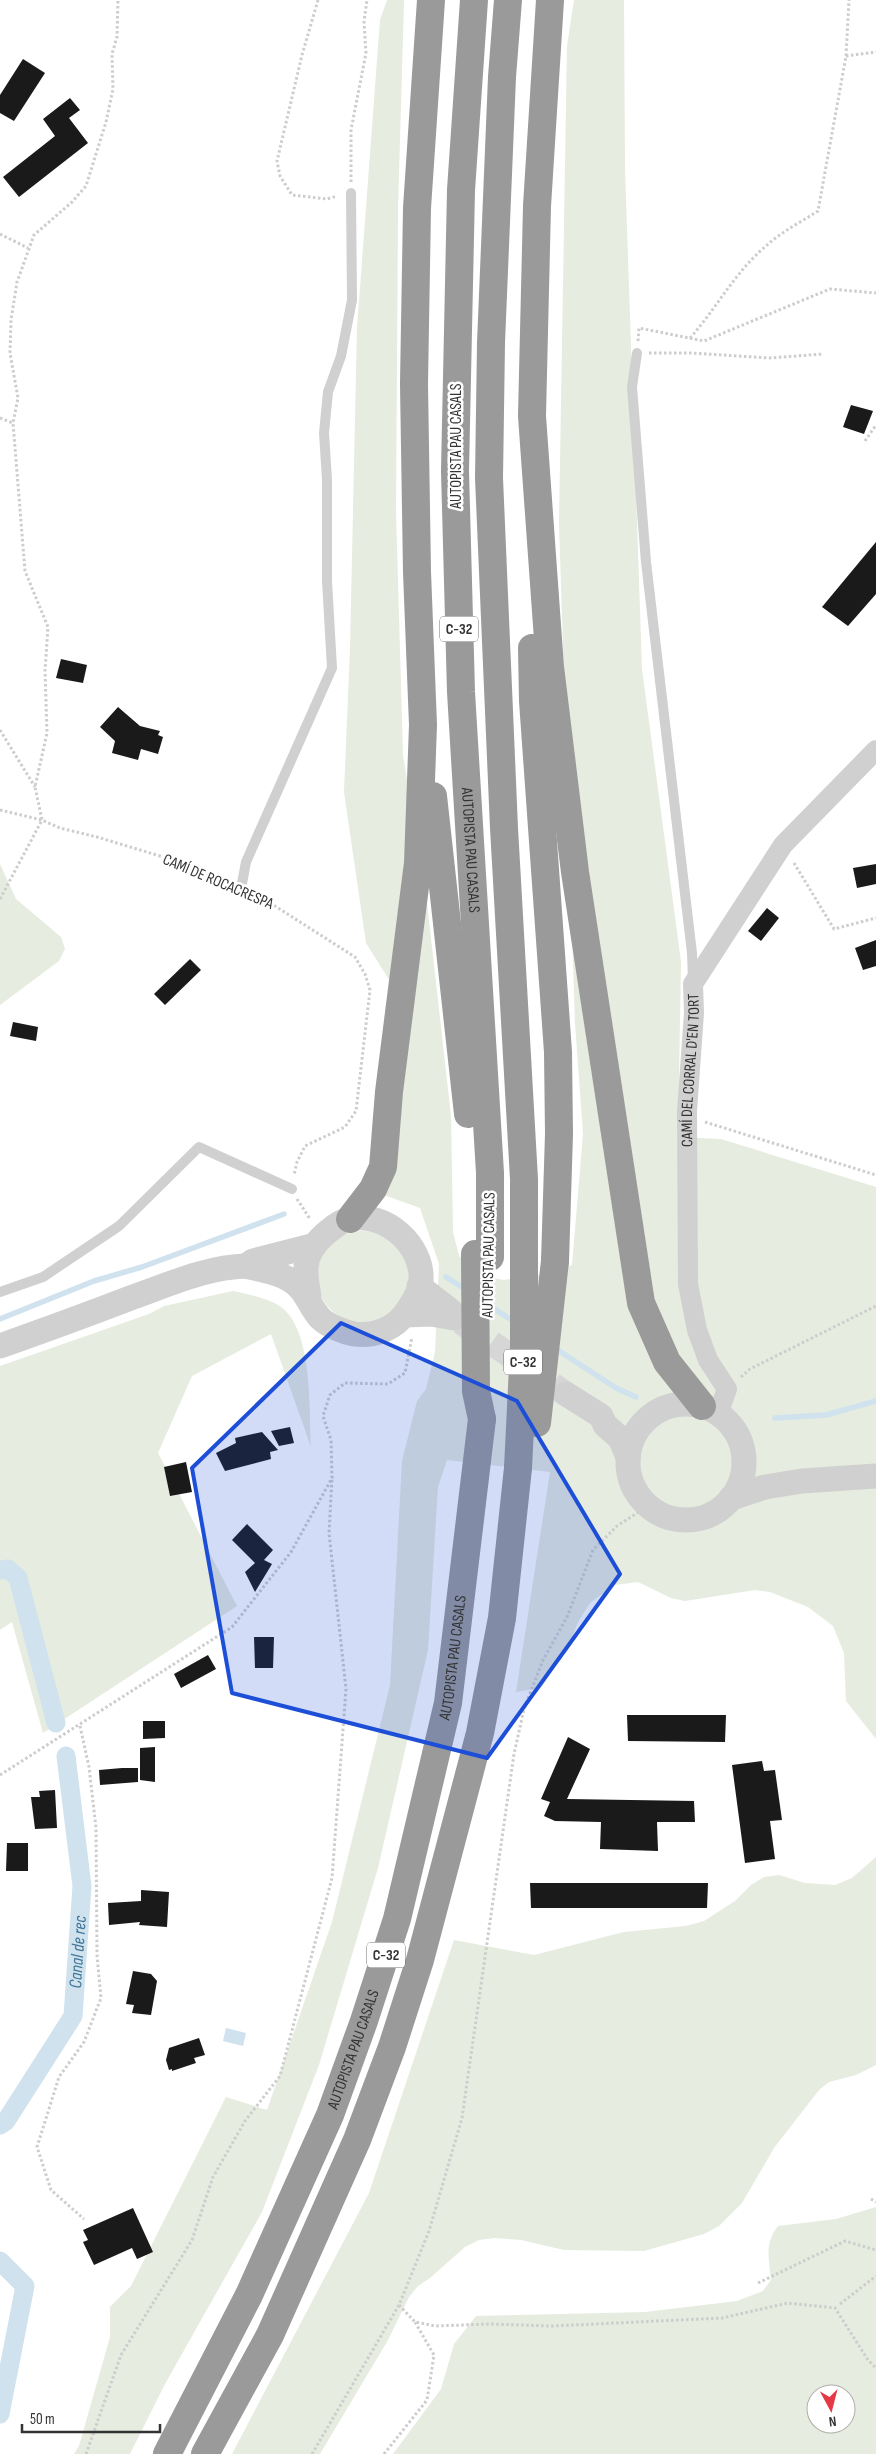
<svg xmlns="http://www.w3.org/2000/svg" width="876" height="2454" viewBox="0 0 876 2454" font-family="'Sofia Sans Condensed',sans-serif">
  <style>
    .green { fill: #e6ecdf; fill-rule: evenodd }
    .water { fill: #cfe2ee }
    .lines { fill: none; stroke-linecap: round; stroke-linejoin: round }
    .stream { stroke: #cfe2ee; stroke-width: 5.5 }
    .canal { stroke: #cfe2ee; stroke-width: 19 }
    .building { fill: #1a1a1a }
    .tertiary-tunnel { stroke: #d6d6d6; stroke-width: 25; stroke-dasharray: 25 12; stroke-linecap: butt }
    .path { stroke: #cdcdcd; stroke-width: 3; stroke-dasharray: 2.5 2.5; stroke-linecap: butt }
    .service { stroke: #d0d0d0; stroke-width: 10 }
    .minor { stroke: #d0d0d0; stroke-width: 20 }
    .tertiary { stroke: #d0d0d0; stroke-width: 25 }
    .motorway { stroke: #9a9a9a; stroke-width: 28 }
    .motorway-bridge { stroke: #9a9a9a; stroke-width: 28 }
    .marked { fill: #1d4ed8; fill-opacity: 0.2; stroke: #1d4ed8; stroke-width: 4; stroke-linejoin: round }
    .labels { text-anchor: middle; dominant-baseline: central; stroke-width: 5; stroke-linejoin: round; paint-order: stroke }
    .shield { fill: #fff; stroke: #707070; stroke-width: 1 }
    .shield-label { font-size: 15px; font-weight: bold; fill: #333 }
    .street-label { font-size: 16px; fill: #333; stroke: #fff }
    .water-label { font-size: 18px; font-style: italic; fill: #3f7597; stroke: #fff }
  </style>
  <rect width="100%" height="100%" fill="#fff"/>
  <!-- green -->
  <g class="green">
    <path d="M387,0H404L398,209L396,512L403,755L427,903L451,1116L453,1232L459,1256L483,1276L504,1280L538,1275L572,1265L583,1134L575,1023L559,523L567,46L574,0H624L625,170L642,669L681,962L678,1137L721,1139L876,1187V1739L846,1701L844,1653L833,1626L808,1607L770,1592L755,1590L685,1601L671,1598L638,1582L614,1585L590,1603L578,1622L568,1647L541,1688L516,1692L550,1472L447,1460L438,1487L428,1650L378,1868L319,2065L262,2212L165,2384L130,2454H74L79,2446L110,2337V2307L131,2286L226,2097L267,2110L332,1922L390,1685L402,1461L417,1401L426,1389L435,1352L439,1264L420,1208L384,1195L410,1013L366,943L344,792L350,649L357,328L380,20Z"/>
    <path d="M0,864L16,899L61,937L65,949L59,961L0,1005Z"/>
    <circle cx="363" cy="1277" r="46"/>
    <path d="M233,1291C247,1294 268,1298 281,1307C313,1330 309,1410 311,1447L271,1334L192,1376L158,1453L237,1606L43,1733L12,1622L0,1630V1366L149,1314L164,1306Z"/>
    <path d="M876,1857V2065L856,2075L829,2082L819,2090L774,2148L742,2203L719,2226L704,2234L644,2251L564,2250L521,2240L494,2238L479,2240L465,2247L430,2278L418,2286L409,2297L388,2340L320,2454H232L369,2193L454,1940L534,1955L624,1932L686,1926L704,1921L735,1901L751,1885L764,1877L779,1875L805,1883L835,1885L852,1878Z"/>
    <path d="M876,2207V2454H393L441,2389L454,2344L476,2316L645,2312L737,2301L763,2291L771,2280C769,2259 764,2244 778,2226L836,2219ZM816,2394H846V2424H816Z"/>
  </g>
  <!-- water -->
  <path class="water" d="M226,2028L246,2033L243,2046L223,2041Z"/>
  <g class="lines">
    <!-- stream -->
    <g class="stream">
      <path d="M446,1277L468,1291"/>
      <path d="M484,1302L516,1323"/>
      <path d="M0,1319L94,1281L142,1267L284,1214"/>
      <path d="M553,1347L616,1388L636,1397"/>
      <path d="M775,1418L826,1415L876,1401"/>
    </g>
    <!-- canal -->
    <g class="canal">
      <path d="M0,1570L8,1569L18,1578L56,1723"/>
      <path id="s1" d="M0,2125L6,2121L73,2016L82,1886L66,1756"/>
      <path d="M0,2261L25,2286L0,2414"/>
    </g>
  </g>
  <!-- building -->
  <g class="building">
    <path d="M23,59L45,73L14,121L0,113V95Z"/>
    <path d="M70,98L80,110L69,118L88,143L19,197L3,177L55,136L43,119Z"/>
    <path d="M851,405L873,411L864,434L843,427Z"/>
    <path d="M876,542V594L848,626L822,607Z"/>
    <path d="M61,659L87,665L83,683L56,678Z"/>
    <path d="M118,707L140,726L160,731L158,735L163,737L158,754L141,749L138,760L112,753L115,741L100,727Z"/>
    <path d="M876,864V884L857,888L853,868Z"/>
    <path d="M767,908L779,918L761,941L748,931Z"/>
    <path d="M876,940V966L863,970L855,948Z"/>
    <path d="M190,959L201,970L165,1005L154,994Z"/>
    <path d="M13,1022L38,1027L36,1041L10,1036Z"/>
    <path d="M290,1427L294,1443L279,1446L271,1431Z"/>
    <path d="M262,1432L278,1450L270,1452L271,1459L225,1471L216,1453L236,1443L235,1438Z"/>
    <path d="M186,1462L192,1492L170,1496L164,1467Z"/>
    <path d="M247,1524L273,1550L264,1560L272,1564L255,1592L245,1572L255,1563L232,1540Z"/>
    <path d="M254,1637H274L273,1668H255Z"/>
    <path d="M208,1655L216,1669L181,1688L174,1674Z"/>
    <path d="M627,1715H726L725,1742L628,1741Z"/>
    <path d="M143,1721H165V1738L143,1739Z"/>
    <path d="M568,1737L590,1749L567,1799L694,1801L695,1822H657L658,1851L600,1849L601,1822L555,1821L544,1816L550,1802L541,1799Z"/>
    <path d="M155,1747V1782L140,1780V1748Z"/>
    <path d="M762,1761L764,1771L775,1770L782,1820L770,1821L775,1859L745,1863L732,1765Z"/>
    <path d="M122,1768H138V1782L100,1785L99,1770Z"/>
    <path d="M55,1790L57,1828L35,1829L31,1797H40L39,1791Z"/>
    <path d="M7,1843H28V1871H6Z"/>
    <path d="M530,1883H708L707,1908H531Z"/>
    <path d="M141,1890L169,1892L167,1927L139,1925L140,1922L109,1925L108,1903L141,1901Z"/>
    <path d="M133,1971L151,1974L157,1981L151,2015L132,2013L134,2005L126,2004Z"/>
    <path d="M199,2038L205,2055L194,2058L196,2063L172,2071V2069L169,2070L166,2060L169,2048Z"/>
    <path d="M133,2208L153,2252L137,2259L132,2248L94,2265L83,2242L88,2240L83,2230Z"/>
  </g>
  <g class="lines">
    <!-- tertiary-tunnel -->
    <path class="tertiary-tunnel" d="M461,1322L566,1394"/>
    <!-- path -->
    <g class="path">
      <path d="M318,0L302,55L277,161L280,176L292,195L327,199L337,196"/>
      <path d="M846,56L876,52"/>
      <path d="M351,182V130L366,53L364,22L367,0"/>
      <path d="M0,234L28,248"/>
      <path d="M690,338C716,309 735,272 766,246C781,232 801,222 818,211L846,56L849,0"/>
      <path d="M638,341L639,328L704,341L830,289L876,293"/>
      <path d="M649,353H691L769,358L823,354"/>
      <path d="M0,418L13,423"/>
      <path d="M865,441L876,425"/>
      <path d="M0,730L35,787"/>
      <path d="M0,810L42,820L60,828L97,837L170,859L228,883"/>
      <path d="M794,863L834,929L876,918"/>
      <path d="M252,894L264,899L355,957L365,974L370,990L356,1111L345,1127L305,1146L297,1162L294,1175"/>
      <path d="M0,899L42,820L35,787L47,733L45,671L48,627L25,571L13,423L18,398L10,353L11,320L17,282L34,235L72,202L86,186L106,122L113,89L112,54L117,37L118,0"/>
      <path d="M705,1122L876,1175"/>
      <path d="M297,1199L310,1219"/>
      <path d="M741,1377L750,1369L876,1306"/>
      <path d="M80,1726L89,1767L96,1828L97,1956L101,1998L84,2042L59,2077L37,2147L51,2190L84,2219"/>
      <path d="M0,1775L232,1627L291,1552L332,1478L331,1440L323,1416L330,1395L345,1383L388,1384L405,1373L412,1337"/>
      <path d="M871,2199L876,2202"/>
      <path d="M758,2283L845,2241L876,2250"/>
      <path d="M840,2304L876,2276"/>
      <path d="M399,2305L415,2322L435,2326L490,2324L552,2326L722,2318L788,2303L835,2308L868,2360L876,2368"/>
      <path d="M86,2454L121,2355L192,2240L213,2177L245,2121L280,2076L332,1878L346,1689L329,1533L332,1478"/>
      <path d="M312,2454L399,2305L429,2231L462,2118L514,1754L524,1709L543,1660L567,1617L593,1550L617,1526L648,1506"/>
      <path d="M384,2454L427,2400L434,2355L415,2322"/>
    </g>
    <!-- service -->
    <g class="service">
      <path d="M637,353L632,387L646,562L692,953L693,981"/>
      <path d="M241,889L246,862L332,668L327,581V480L324,433L328,392L341,356L352,300L351,193"/>
      <path d="M0,1292L43,1277L119,1226L199,1147L292,1189"/>
    </g>
    <!-- minor -->
    <path class="minor" id="s2" d="M718,1414L727,1389L708,1360L697,1330L688,1284L687,1111L694,1013L693,984L783,845L876,750"/>
    <!-- tertiary -->
    <g class="tertiary">
      <path d="M246,1266L253,1261L315,1245"/>
      <path d="M405,1315L431,1314L454,1318L451,1311L419,1286"/>
      <path d="M0,1346C45,1330 89,1314 133,1297C170,1284 207,1267 246,1266C260,1270 278,1272 290,1280C306,1289 309,1306 320,1318C328,1326 344,1332 354,1334C375,1337 396,1328 407,1311C413,1302 421,1291 421,1280C423,1245 385,1211 350,1219C340,1221 331,1229 324,1235C314,1244 307,1254 306,1267C305,1277 308,1288 309,1297"/>
      <path d="M566,1394L601,1416L605,1425L620,1438L628,1457"/>
      <circle cx="686" cy="1462" r="58"/>
      <path d="M731,1498L765,1487L802,1481L876,1476"/>
    </g>
    <!-- motorway -->
    <g class="motorway">
      <path id="s3" d="M474,0L461,190L455,471L461,692L490,1173V1257"/>
      <path d="M508,0L502,77L491,343L489,478L504,828L524,1179V1256"/>
      <path d="M550,0L537,206L532,416L550,667L575,872L641,1303L667,1362L702,1406"/>
      <path d="M532,648L533,701L558,1052L559,1134L555,1261"/>
      <path d="M433,796L468,1114"/>
      <path d="M350,1219L373,1189L383,1167L389,1092L418,863L423,725L417,572L414,384L417,208L431,0"/>
      <path id="s4" d="M167,2454L249,2295L330,2115L364,2021L397,1919L448,1703L482,1419"/>
      <path d="M205,2454L270,2335L357,2140L392,2047L420,1960L480,1733L502,1618L518,1468"/>
    </g>
    <!-- motorway-bridge -->
    <g class="motorway-bridge">
      <path d="M475,1254L476,1391L482,1419"/>
      <path d="M537,1423L555,1261"/>
      <path d="M518,1468L524,1346V1256"/>
    </g>
  </g>
  <!-- marked area -->
  <path class="marked" d="M341,1323L517,1401L620,1574L487,1758L232,1693L192,1468Z"/>
  <g class="labels">
    <!-- shield labels -->
    <g class="shield">
      <rect x="440" y="616.5" width="38" height="25" rx="4"/>
      <rect x="504" y="1349.5" width="38" height="25" rx="4"/>
      <rect x="367" y="1942.5" width="38" height="25" rx="4"/>
    </g>
    <g class="shield-label">
      <text x="459" y="629">C-32</text>
      <text x="523" y="1362">C-32</text>
      <text x="386" y="1955">C-32</text>
    </g>
    <!-- street labels -->
    <g class="street-label">
      <text transform="translate(456 446) rotate(-90)">AUTOPISTA PAU CASALS</text>
      <text stroke="none"><textPath href="#s3" startOffset="851">AUTOPISTA PAU CASALS</textPath></text>
      <text transform="translate(218 882) rotate(23)">CAMÍ DE ROCACRESPA</text>
      <text stroke="none"><textPath href="#s2" startOffset="354">CAMÍ DEL CORRAL D'EN TORT</textPath></text>
      <text transform="translate(489 1255) rotate(-89)">AUTOPISTA PAU CASALS</text>
      <text stroke="none"><textPath href="#s4" startOffset="851">AUTOPISTA PAU CASALS</textPath></text>
      <text stroke="none"><textPath href="#s4" startOffset="446">AUTOPISTA PAU CASALS</textPath></text>
    </g>
    <!-- water labels -->
    <g class="water-label">
      <text stroke="none"><textPath href="#s1" startOffset="196">Canal de rec</textPath></text>
    </g>
  </g>
  <!-- north arrow -->
  <g transform="translate(831 2409) rotate(173)"><circle r="24" fill="#ffffff" stroke="#adadad"/>
  <path d="M0-4L9 19L0 12L-9 19Z" fill="#e63946"/>
  <text y="-8" font-size="14" font-weight="bold" text-anchor="middle" fill="#333333">N</text>
  </g>
  <!-- scale -->
  <path d="M22 2424v8h138v-8" fill="none" stroke="#333333" stroke-width="2.5"/>
  <text x="30" y="2424" font-size="15" fill="#333333" stroke="#ffffff" stroke-width="4" paint-order="stroke">50 m</text>
</svg>
